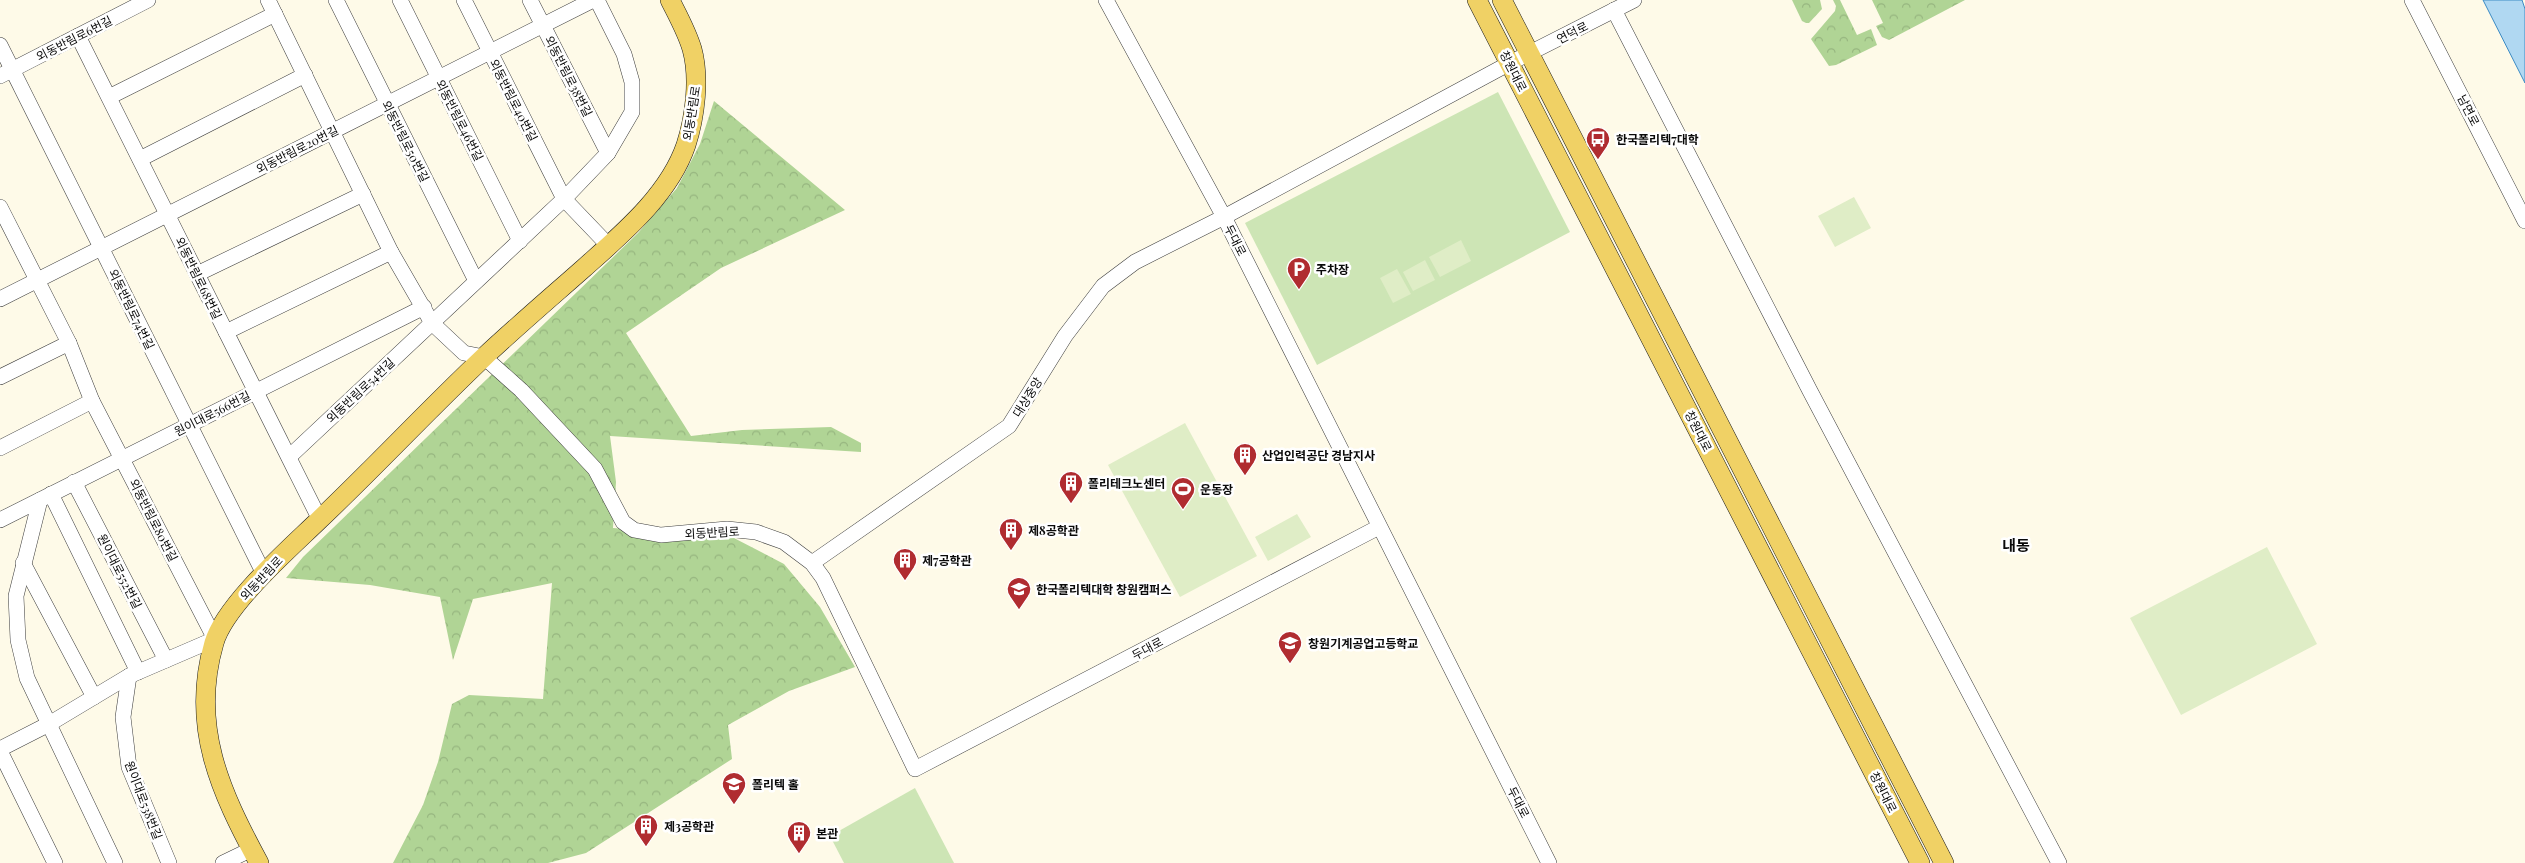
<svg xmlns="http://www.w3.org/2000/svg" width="2525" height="863" viewBox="0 0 2525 863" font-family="'Playfair Display','Noto Sans KR',serif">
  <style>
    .forest { fill: url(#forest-crowns) }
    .park { fill: #cde5b5 }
    .pitch { fill: #dfedc6 }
    .water { fill: #b0d8f2; stroke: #3c8bc4 }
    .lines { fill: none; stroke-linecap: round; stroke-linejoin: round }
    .minor-casing { stroke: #3d3d3d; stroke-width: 16 }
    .major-casing { stroke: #1b1b1b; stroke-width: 20 }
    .minor { stroke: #fff; stroke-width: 15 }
    .major { stroke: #f0d165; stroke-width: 19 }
    .labels { text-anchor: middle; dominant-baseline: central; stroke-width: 5; stroke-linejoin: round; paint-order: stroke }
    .street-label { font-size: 12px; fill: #0a0a0a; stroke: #fff }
    .poi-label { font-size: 12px; font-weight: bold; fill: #0a0a0a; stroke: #fff; text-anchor: start }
    .quarter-label { font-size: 15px; font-weight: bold; fill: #0a0a0a; stroke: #fff }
  </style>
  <defs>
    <pattern id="forest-crowns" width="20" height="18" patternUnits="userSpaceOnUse" patternTransform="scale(1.25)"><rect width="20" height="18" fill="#b0d495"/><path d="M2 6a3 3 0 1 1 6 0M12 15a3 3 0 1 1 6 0" fill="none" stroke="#96b57f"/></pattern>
  </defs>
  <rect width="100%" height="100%" fill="#fefae8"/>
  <!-- forest -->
  <g class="forest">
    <path d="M1792,0H1820L1822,9L1809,23H1806L1802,21Z"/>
    <path d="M1833,0H1840L1857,35L1871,29L1877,45L1836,65L1829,66L1811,39L1835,11L1836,6Z"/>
    <path d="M1872,0H1965L1889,40L1882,37L1876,26L1883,23Z"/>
    <path d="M714,101L845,210L721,268L626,333L691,436L742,430L831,427L861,443V452L610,436L616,482L613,528L732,537L784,564L820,607L855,667L789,691L728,725L732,759L586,853L548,863H393L423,805L438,762L452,704L469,695L543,699L552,583L473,599L453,660L440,597L370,585L286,578L303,557L638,233L677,188L700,144Z"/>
  </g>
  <!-- park -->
  <g class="park">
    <path d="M1498,92L1570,232L1317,365L1245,223Z"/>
    <path d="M915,788L954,863H844L830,836Z"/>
  </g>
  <!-- pitch -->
  <g class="pitch">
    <path d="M1854,197L1871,228L1835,247L1818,216Z"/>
    <path d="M1461,240L1471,261L1440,277L1429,257Z"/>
    <path d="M1425,260L1435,280L1413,291L1403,272Z"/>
    <path d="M1397,269L1411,294L1393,303L1380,278Z"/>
    <path d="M1185,423L1257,556L1180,597L1108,465Z"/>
    <path d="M1297,514L1311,537L1268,561L1255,537Z"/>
    <path d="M2267,547L2317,644L2181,715L2130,618Z"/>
  </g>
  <!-- water -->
  <path class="water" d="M2483,0H2522L2525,9V83Z"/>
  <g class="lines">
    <!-- minor casing -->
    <g class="minor-casing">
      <g id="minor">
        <path d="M268,0L391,252L432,323L464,353L484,357L521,390L595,469L623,522L634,530L661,535L727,529L756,532L784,542L812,563L823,578L915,769L1379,527"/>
        <path d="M336,0L476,281"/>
        <path d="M400,0L520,241"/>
        <path d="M464,0L564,199L609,246"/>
        <path d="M530,0L608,153"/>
        <path d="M2412,0L2525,221"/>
        <path d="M1614,10L1810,391L2059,863"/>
        <path d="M78,36L320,520"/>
        <path d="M0,45L264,574"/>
        <path d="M0,76L148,0"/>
        <path d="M109,97L275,14"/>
        <path d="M140,159L305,75"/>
        <path d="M0,207L69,343L92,401L215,639L129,676L49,724L0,749"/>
        <path d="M197,274L363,194"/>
        <path d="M0,299L593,0"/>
        <path d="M226,332L391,252"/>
        <path d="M0,377L69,343"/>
        <path d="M0,448L92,401"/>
        <path d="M289,457L564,199L608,153L632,112V82L624,54L597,0"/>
        <path d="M74,482L166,660"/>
        <path d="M51,494L138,672"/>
        <path d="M40,500L16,596L18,640L27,678L115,863"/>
        <path d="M0,520L424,307"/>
        <path d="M23,563L94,697"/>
        <path d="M812,563L1009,426L1065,336L1103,286L1135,262L1224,217L1106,0"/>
        <path d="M129,676L123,717L129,767L169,863"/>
        <path d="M0,751L55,863"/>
        <path d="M223,863L252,849"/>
        <path d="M1549,863L1224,217L1510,63L1634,0"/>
      </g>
    </g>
    <!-- major casing -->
    <g class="major-casing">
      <g id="major">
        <path d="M1477,0L1920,863"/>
        <path d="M1502,0L1944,863"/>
        <path d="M259,863C220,791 190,726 214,643C225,605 289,549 318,521C374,468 427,411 483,358C516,327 550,298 584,268C622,234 669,195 686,145C695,117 700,78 692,49C687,32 678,16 670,0"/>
      </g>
    </g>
    <!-- minor -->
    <use href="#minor" class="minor"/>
    <!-- major -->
    <use href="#major" class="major"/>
  </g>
  <!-- icons -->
  <defs>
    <g id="bus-pin" transform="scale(1.25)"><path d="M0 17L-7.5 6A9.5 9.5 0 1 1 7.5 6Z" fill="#b02c30" stroke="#fff"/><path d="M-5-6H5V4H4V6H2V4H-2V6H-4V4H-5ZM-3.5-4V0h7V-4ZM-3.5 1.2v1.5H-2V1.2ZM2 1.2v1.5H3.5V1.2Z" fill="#fff"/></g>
    <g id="parking-pin" transform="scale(1.25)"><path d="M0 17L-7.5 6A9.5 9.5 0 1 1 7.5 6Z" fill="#b02c30" stroke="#fff"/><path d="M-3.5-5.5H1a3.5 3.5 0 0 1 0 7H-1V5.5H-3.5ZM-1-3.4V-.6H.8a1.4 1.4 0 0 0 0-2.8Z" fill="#fff"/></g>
    <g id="building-pin" transform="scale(1.25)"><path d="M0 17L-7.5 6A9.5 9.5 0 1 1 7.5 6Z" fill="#b02c30" stroke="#fff"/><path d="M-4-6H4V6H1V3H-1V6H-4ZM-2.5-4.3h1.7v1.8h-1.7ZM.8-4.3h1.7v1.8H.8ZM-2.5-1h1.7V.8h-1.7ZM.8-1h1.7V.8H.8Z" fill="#fff"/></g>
    <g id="stadium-pin" transform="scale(1.25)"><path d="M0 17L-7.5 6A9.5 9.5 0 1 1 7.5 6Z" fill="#b02c30" stroke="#fff"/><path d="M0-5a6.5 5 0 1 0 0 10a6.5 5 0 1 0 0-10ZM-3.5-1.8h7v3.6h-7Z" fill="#fff"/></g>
    <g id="university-pin" transform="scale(1.25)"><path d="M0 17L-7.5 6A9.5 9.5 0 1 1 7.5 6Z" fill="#b02c30" stroke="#fff"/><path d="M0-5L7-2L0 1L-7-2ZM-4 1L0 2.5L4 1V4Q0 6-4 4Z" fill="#fff"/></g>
    <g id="school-pin" transform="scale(1.25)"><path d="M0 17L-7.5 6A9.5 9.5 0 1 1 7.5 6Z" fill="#b02c30" stroke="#fff"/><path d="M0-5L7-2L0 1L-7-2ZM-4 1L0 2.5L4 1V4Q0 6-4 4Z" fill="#fff"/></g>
  </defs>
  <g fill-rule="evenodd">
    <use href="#bus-pin" x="1598" y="139"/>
    <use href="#parking-pin" x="1299" y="269"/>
    <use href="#building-pin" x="1245" y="455"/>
    <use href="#building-pin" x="1071" y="483"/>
    <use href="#stadium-pin" x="1183" y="489"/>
    <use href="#building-pin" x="1011" y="530"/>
    <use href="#building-pin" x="905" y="560"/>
    <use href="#university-pin" x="1019" y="589"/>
    <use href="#school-pin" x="1290" y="643"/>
    <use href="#university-pin" x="734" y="784"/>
    <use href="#building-pin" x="646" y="826"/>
    <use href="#building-pin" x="799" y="833"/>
  </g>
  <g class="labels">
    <!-- street labels -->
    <g class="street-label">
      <text transform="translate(1572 32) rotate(-27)">연덕로</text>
      <text transform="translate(74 38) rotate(-27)">외동반림로6번길</text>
      <text transform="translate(1514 71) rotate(63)">창원대로</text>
      <text transform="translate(569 76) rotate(63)">외동반림로38번길</text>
      <text transform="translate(514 100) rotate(63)">외동반림로40번길</text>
      <text transform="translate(2469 110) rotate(63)">남면로</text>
      <text transform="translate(691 113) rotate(-81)">외동반림로</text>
      <text transform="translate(460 120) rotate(63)">외동반림로46번길</text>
      <text transform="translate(406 141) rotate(63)">외동반림로50번길</text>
      <text transform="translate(297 149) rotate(-27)">외동반림로20번길</text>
      <text transform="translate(1236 240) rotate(63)">두대로</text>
      <text transform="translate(199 278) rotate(64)">외동반림로68번길</text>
      <text transform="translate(132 309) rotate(64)">외동반림로74번길</text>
      <text transform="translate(360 390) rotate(-43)">외동반림로54번길</text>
      <text transform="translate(1027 397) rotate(-58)">대상중앙</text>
      <text transform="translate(212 413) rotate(-27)">원이대로566번길</text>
      <text transform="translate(1699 431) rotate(63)">창원대로</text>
      <text transform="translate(154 520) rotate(63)">외동반림로80번길</text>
      <text transform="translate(712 532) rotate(-3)">외동반림로</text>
      <text transform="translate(120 571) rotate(63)">원이대로552번길</text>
      <text transform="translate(261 578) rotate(-47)">외동반림로</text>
      <text transform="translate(1147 648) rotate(-28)">두대로</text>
      <text transform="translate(1884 792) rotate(63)">창원대로</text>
      <text transform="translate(144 800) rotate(69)">원이대로538번길</text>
      <text transform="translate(1519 802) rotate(63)">두대로</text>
    </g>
    <!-- poi labels -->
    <g class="poi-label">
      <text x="1616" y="139">한국폴리텍7대학</text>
      <text x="1316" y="269">주차장</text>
      <text x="1262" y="455">산업인력공단 경남지사</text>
      <text x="1088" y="483">폴리테크노센터</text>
      <text x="1200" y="489">운동장</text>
      <text x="1028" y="530">제8공학관</text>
      <text x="922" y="560">제7공학관</text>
      <text x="1036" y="589">한국폴리텍대학 창원캠퍼스</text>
      <text x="1308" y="643">창원기계공업고등학교</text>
      <text x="752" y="784">폴리텍 홀</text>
      <text x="664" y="826">제3공학관</text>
      <text x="816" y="833">본관</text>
    </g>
    <!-- quarter labels -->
    <g class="quarter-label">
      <text x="2016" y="545">내동</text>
    </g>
  </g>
</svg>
